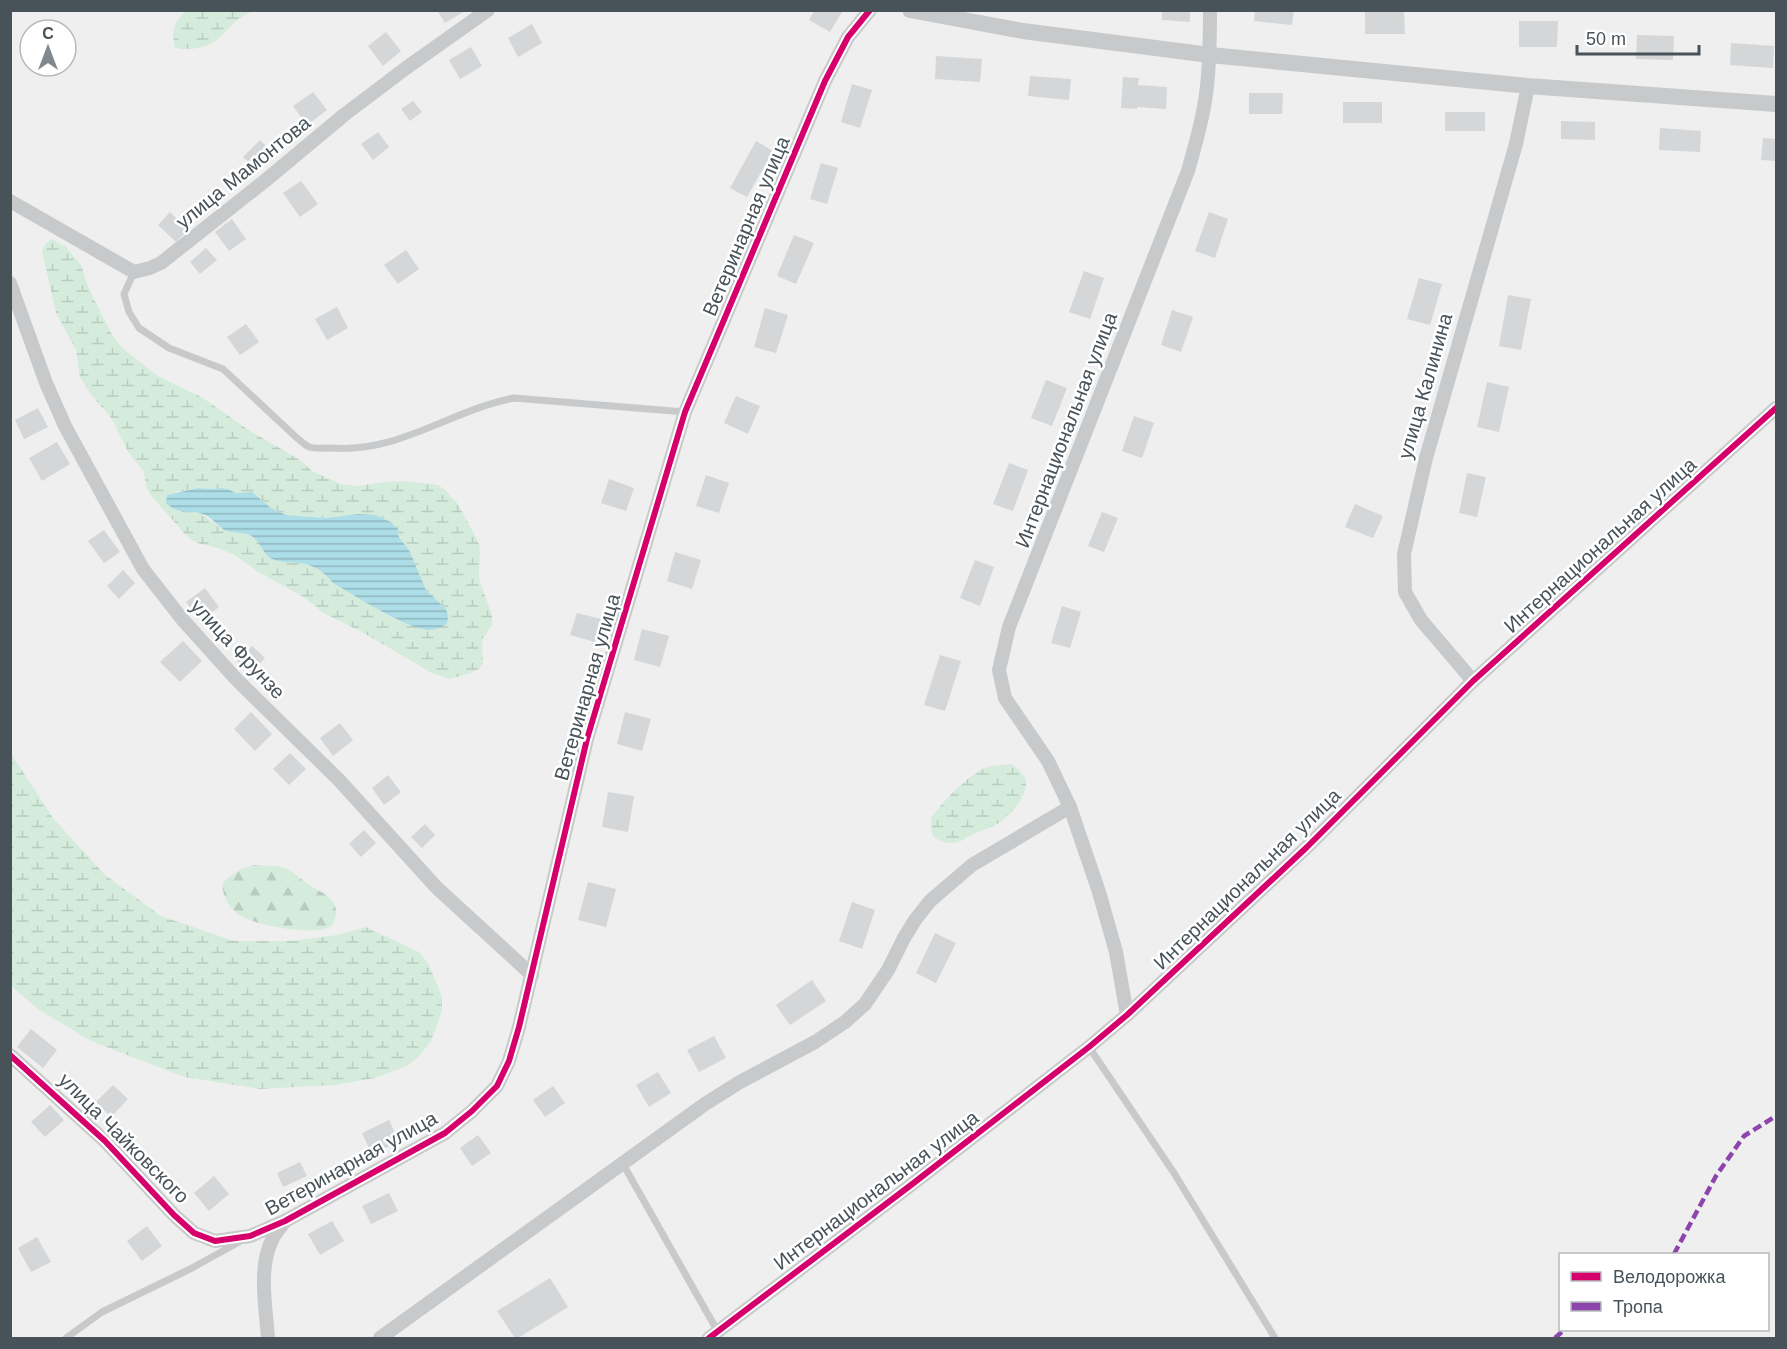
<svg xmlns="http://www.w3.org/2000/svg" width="1787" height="1349" viewBox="0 0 1787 1349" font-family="Arial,sans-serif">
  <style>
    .forest { fill: url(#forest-firs) }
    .wetland { fill: url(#wetland-marsh); fill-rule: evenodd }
    .water { fill: url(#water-rules) }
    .building { fill: #d5d6d8 }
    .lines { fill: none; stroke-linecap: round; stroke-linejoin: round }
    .service { stroke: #c7c9ca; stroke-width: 7 }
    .minor { stroke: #c7c9ca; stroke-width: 14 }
    .tertiary { stroke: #c7c9ca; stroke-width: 16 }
    .quiet { stroke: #8e44ad; stroke-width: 4.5; stroke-dasharray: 9 4.5; stroke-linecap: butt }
    .cycleway-casing { stroke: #fff; stroke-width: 10 }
    .cycleway { stroke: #d6006c; stroke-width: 6 }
    .labels { text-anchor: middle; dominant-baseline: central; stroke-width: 5; stroke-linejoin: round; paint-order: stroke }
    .street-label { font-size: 20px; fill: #485259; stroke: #fff }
  </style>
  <defs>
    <pattern id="forest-firs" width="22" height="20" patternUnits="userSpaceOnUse" patternTransform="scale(1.5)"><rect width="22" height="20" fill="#d5ecdd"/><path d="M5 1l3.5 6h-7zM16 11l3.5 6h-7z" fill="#b8ccc0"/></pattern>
    <pattern id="wetland-marsh" width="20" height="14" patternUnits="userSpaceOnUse" patternTransform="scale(1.5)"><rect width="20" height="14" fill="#d5ecdd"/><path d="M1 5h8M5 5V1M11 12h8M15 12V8" fill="none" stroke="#b8ccc0"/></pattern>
    <pattern id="water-rules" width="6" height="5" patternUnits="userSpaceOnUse" patternTransform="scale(1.5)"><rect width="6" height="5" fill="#addde7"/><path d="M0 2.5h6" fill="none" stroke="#8fb6be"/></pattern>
  </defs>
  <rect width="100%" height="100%" fill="#efefef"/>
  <!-- forest -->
  <path class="forest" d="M254,865C263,866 273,865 282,867C291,869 297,876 305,882C316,891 336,895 336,912C336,916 335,921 332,925C320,938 253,925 239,915C229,908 223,896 222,884C232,873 240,869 254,865Z"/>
  <!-- wetland -->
  <g class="wetland">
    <path d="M185,11V10L253,11C218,26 225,54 175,48C172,31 173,24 185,11Z"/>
    <path d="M52,239L66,247L81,265L89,289L111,333L121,347L158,376L203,398L250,431L300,460L312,471L341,484L358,486L384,482L404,481L438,485L445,490L458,504L479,543L480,553L479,579L492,615V625L483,638L482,647L483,663L479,669L465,675L450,679L432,673L362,632L325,614L305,598L260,573L236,556L219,548L200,544L190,539L184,533L151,495L146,487L144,472L128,452L112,419L89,392L80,377L76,350L56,313L42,251L46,243ZM198,488L213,489L221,488L228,489L236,493L252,492L271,508L286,515L326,518L358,514L376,515L391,522L397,528L399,537L409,550L426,590L446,609L396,619L333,583C325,572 312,564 298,563C289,562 280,563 271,558C262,554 263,542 250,535C242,531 231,534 223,529C206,518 190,504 174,492Z"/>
    <path d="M10,752L53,818L105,875L161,916L234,941H293L337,935L366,927L419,952L429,965L442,997V1011L431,1041L419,1056L407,1066L375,1078L335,1085L260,1089L184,1077L91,1041L38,1009L11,986Z"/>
    <path d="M1012,764C1016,768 1023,773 1025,778C1031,793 1009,817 997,824C989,829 979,831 971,835C967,837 963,841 958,842C949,845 938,841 932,835L931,818C941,804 971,771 988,767C995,765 1005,765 1012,764Z"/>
  </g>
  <!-- water -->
  <path class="water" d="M198,488L213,489L221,488L228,489L236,493L252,492L271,508L286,515L326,518L358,514L376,515L391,522L397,528L399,537L409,550L426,590L446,609L448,616L447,624C442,626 436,630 430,630C408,630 354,595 333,583C325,572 312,564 298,563C291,562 283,563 275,560C262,556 263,543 250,535C242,531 231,534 223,529C217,525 212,518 205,515C191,508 182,517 166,503L167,495Z"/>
  <!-- building -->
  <g class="building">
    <path d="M437,10H462L463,12L445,23Z"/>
    <path d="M815,10H839L842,12L830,32L809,20Z"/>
    <path d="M1162,10H1190V22L1162,20Z"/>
    <path d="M1255,10H1294L1292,25L1254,21Z"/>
    <path d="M1404,11L1405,34H1365V12Z"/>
    <path d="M1519,21H1558L1557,47H1519Z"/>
    <path d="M532,24L542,43L518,57L508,38Z"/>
    <path d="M386,32L401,51L383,66L368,46Z"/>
    <path d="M1637,35L1674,36L1673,60L1636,59Z"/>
    <path d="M1731,43L1774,46L1773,68L1730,65Z"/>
    <path d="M471,47L482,66L460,79L449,60Z"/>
    <path d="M936,56L982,59L980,82L935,79Z"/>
    <path d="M1030,76L1071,79L1069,100L1028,96Z"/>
    <path d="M1123,77L1139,78L1138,85L1167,87L1166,109L1137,107V109L1121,108Z"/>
    <path d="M852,84L872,90L860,128L841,122Z"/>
    <path d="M313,92L327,110L307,125L293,106Z"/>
    <path d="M1249,93H1283L1282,114H1249Z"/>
    <path d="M413,101L422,112L410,121L401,109Z"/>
    <rect x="1343" y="102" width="39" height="21"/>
    <rect x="1445" y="112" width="40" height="19"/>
    <path d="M1561,121L1595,122V140L1561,139Z"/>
    <path d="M1660,128L1701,131L1700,152L1659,150Z"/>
    <path d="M378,132L389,147L373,160L361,144Z"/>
    <path d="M1763,138L1776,139V161L1761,160Z"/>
    <path d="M260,140L272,152L255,169L243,157Z"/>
    <path d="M756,141L773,151L747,197L730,188Z"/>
    <path d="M821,163L838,168L827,204L810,199Z"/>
    <path d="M301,181L318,204L300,217L283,193Z"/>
    <path d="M170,212L188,230L176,242L158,225Z"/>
    <path d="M1209,212L1228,219L1215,258L1195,251Z"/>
    <path d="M232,219L246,239L229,251L215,232Z"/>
    <path d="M794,235L814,243L796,284L777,276Z"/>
    <path d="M206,248L217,260L200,274L190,262Z"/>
    <path d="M406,250L419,269L398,284L384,265Z"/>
    <path d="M1084,271L1104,278L1090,319L1069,312Z"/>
    <path d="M1419,278L1442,284L1430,325L1407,319Z"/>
    <path d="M1508,295L1531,299L1521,350L1499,346Z"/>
    <path d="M337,307L348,328L327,340L315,319Z"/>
    <path d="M765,308L788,315L776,353L754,347Z"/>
    <path d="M1172,310L1193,317L1181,352L1161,345Z"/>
    <path d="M246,324L259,342L240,355L227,337Z"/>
    <path d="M1046,380L1067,388L1052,426L1031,418Z"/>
    <path d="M1487,382L1509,387L1499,432L1477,427Z"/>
    <path d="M736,396L760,406L748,434L724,423Z"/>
    <path d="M38,408L48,427L24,439L15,420Z"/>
    <path d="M1134,416L1154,423L1142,458L1122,451Z"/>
    <path d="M57,442L70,464L42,481L29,458Z"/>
    <path d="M1009,463L1028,470L1013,511L993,504Z"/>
    <path d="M1467,473L1486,477L1477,517L1459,513Z"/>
    <path d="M706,475L729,483L719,513L696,506Z"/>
    <path d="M609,479L634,488L626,511L601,503Z"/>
    <path d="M1355,504L1383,516L1373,538L1345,527Z"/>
    <path d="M1102,512L1118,518L1104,552L1088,546Z"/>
    <path d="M104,530L120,552L104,563L88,541Z"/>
    <path d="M675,552L701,560L692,589L667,581Z"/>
    <path d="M975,560L994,567L980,606L960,598Z"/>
    <path d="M123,570L135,583L119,599L107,586Z"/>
    <path d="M205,588L219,607L201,621L186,602Z"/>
    <path d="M1062,606L1081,612L1070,648L1051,643Z"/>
    <path d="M577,613L601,619L595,642L570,635Z"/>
    <path d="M642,629L669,636L660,667L634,660Z"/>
    <path d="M183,641L202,661L180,682L160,662Z"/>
    <path d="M252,646L265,658L250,674L237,661Z"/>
    <path d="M940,655L961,661L945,711L924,705Z"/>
    <path d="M251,712L272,734L255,751L234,729Z"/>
    <path d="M625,712L651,719L642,751L617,744Z"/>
    <path d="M340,723L353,740L333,756L320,738Z"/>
    <path d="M290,753L306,769L289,785L273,769Z"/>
    <path d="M388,775L401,792L384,805L372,788Z"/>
    <path d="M608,792L634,796L628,832L602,827Z"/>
    <path d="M425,824L435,835L422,848L411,837Z"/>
    <path d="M364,830L376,843L361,857L349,844Z"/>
    <path d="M588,882L616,889L606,927L578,920Z"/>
    <path d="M852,902L875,910L862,949L839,941Z"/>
    <path d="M935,933L956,943L936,983L916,973Z"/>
    <path d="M812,980L826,1001L790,1025L776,1005Z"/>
    <path d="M31,1029L57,1050L43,1068L17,1047Z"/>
    <path d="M714,1036L726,1058L699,1072L687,1050Z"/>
    <path d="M658,1072L671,1093L649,1107L636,1085Z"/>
    <path d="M113,1085L128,1099L111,1117L96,1102Z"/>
    <path d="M553,1086L565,1103L545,1117L533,1100Z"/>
    <path d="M50,1105L64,1120L45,1137L31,1122Z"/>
    <path d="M389,1120L399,1142L372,1154L362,1133Z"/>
    <path d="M478,1135L491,1153L472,1166L460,1148Z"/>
    <path d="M300,1162L307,1176L283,1187L277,1173Z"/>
    <path d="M214,1176L229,1194L209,1211L194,1193Z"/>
    <path d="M389,1193L398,1211L371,1224L362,1206Z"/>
    <path d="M332,1221L344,1241L320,1255L308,1234Z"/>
    <path d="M147,1226L162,1246L142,1261L127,1241Z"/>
    <path d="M37,1237L51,1262L31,1272L18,1248Z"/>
    <path d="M550,1278L568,1307L518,1338H515L497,1311Z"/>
  </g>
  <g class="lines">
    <!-- service -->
    <g class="service">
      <path d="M134,272L124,294L129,312L139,328L169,348L223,369L297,438C301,441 305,445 309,447C315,449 325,448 332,448C400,453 451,410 514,398L685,412"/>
      <path d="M1089,1047L1174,1173L1275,1338"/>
      <path d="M623,1164L718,1332"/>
      <path d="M66,1338L102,1312L192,1268L239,1242"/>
    </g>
    <!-- minor -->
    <g class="minor">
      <path d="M10,201L134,272L150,268L161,263L266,180L344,115L406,68L488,10"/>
      <path d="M10,283L46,383L65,426L143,569L182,619L237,680L339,780L437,888L532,975"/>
      <path d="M1473,681L1421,620L1405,592L1404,554L1426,458L1516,144L1528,86"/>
      <path d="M1127,1015L1116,952L1099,892L1070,807L1048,761L1005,698L999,670L1009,627L1188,171C1195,145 1203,120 1206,94C1210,66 1210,38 1210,10"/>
      <path d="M10,1055L105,1141L174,1215L194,1233L215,1241L250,1236L285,1221L445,1133L472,1111L497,1086L509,1061L519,1027L587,739L685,412L825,81L848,37L870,10"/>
      <path d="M268,1338C266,1309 258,1268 272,1240C275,1233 281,1227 285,1221"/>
      <path d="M380,1338L705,1104L740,1082L815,1042L845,1022L865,1004L888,970L904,938L915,920L930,901L972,865L1070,807"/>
      <path d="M709,1338L911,1185L1089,1047L1127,1015L1307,847L1473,681L1776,408"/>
    </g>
    <!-- tertiary -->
    <path class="tertiary" d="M910,10L1023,31L1210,55L1528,86L1776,104"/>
    <!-- quiet -->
    <g class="quiet">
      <path d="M1674,1254L1716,1176L1744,1136L1776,1116"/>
      <path d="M1555,1338L1564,1330"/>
    </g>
    <!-- cycleway casing -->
    <g class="cycleway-casing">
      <g id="cycleway">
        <path d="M10,1055L105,1141L174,1215L194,1233L215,1241L250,1236L285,1221L445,1133L472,1111L497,1086L509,1061L519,1027L587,739L685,412L825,81L848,37L870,10"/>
        <path d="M709,1338L911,1185L1089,1047L1127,1015L1307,847L1473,681L1776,408"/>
      </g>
    </g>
    <!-- cycleway -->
    <use href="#cycleway" class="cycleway"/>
  </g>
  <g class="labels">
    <!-- street labels -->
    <g class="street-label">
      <text transform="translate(243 172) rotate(-39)">улица Мамонтова</text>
      <text transform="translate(746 226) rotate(-67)">Ветеринарная улица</text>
      <text transform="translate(1425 386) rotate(-74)">улица Калинина</text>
      <text transform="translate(1066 430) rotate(-69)">Интернациональная улица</text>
      <text transform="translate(1600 545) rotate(-42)">Интернациональная улица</text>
      <text transform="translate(238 649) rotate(47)">улица Фрунзе</text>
      <text transform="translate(587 687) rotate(-74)">Ветеринарная улица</text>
      <text transform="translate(1247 879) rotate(-44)">Интернациональная улица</text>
      <text transform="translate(124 1138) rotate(45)">улица Чайковского</text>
      <text transform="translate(351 1163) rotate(-29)">Ветеринарная улица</text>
      <text transform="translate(876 1190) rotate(-37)">Интернациональная улица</text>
    </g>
  </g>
  <!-- border -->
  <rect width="1787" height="1349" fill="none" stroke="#485259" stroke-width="24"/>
  <!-- legend -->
  <rect x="1559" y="1253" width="210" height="78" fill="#ffffff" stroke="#b6babd" stroke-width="1.5"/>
  <rect x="1571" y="1272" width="30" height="9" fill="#d6006c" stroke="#b6babd" stroke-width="1.5"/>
  <text x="1613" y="1283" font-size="18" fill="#485259">Велодорожка</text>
  <rect x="1571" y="1302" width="30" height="9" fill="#8e44ad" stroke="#b6babd" stroke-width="1.5"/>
  <text x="1613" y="1313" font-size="18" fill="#485259">Тропа</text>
  <!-- north arrow -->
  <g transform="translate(48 48)"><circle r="28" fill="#ffffff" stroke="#b6babd" stroke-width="1.5"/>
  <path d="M0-4.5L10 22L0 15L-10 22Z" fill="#82898e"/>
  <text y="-9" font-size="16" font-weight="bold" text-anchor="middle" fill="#485259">С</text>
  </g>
  <!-- scale -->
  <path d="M1577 45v9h122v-9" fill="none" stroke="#485259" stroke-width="3"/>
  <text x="1586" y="45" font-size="18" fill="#485259" stroke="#ffffff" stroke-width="4.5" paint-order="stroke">50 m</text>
</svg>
